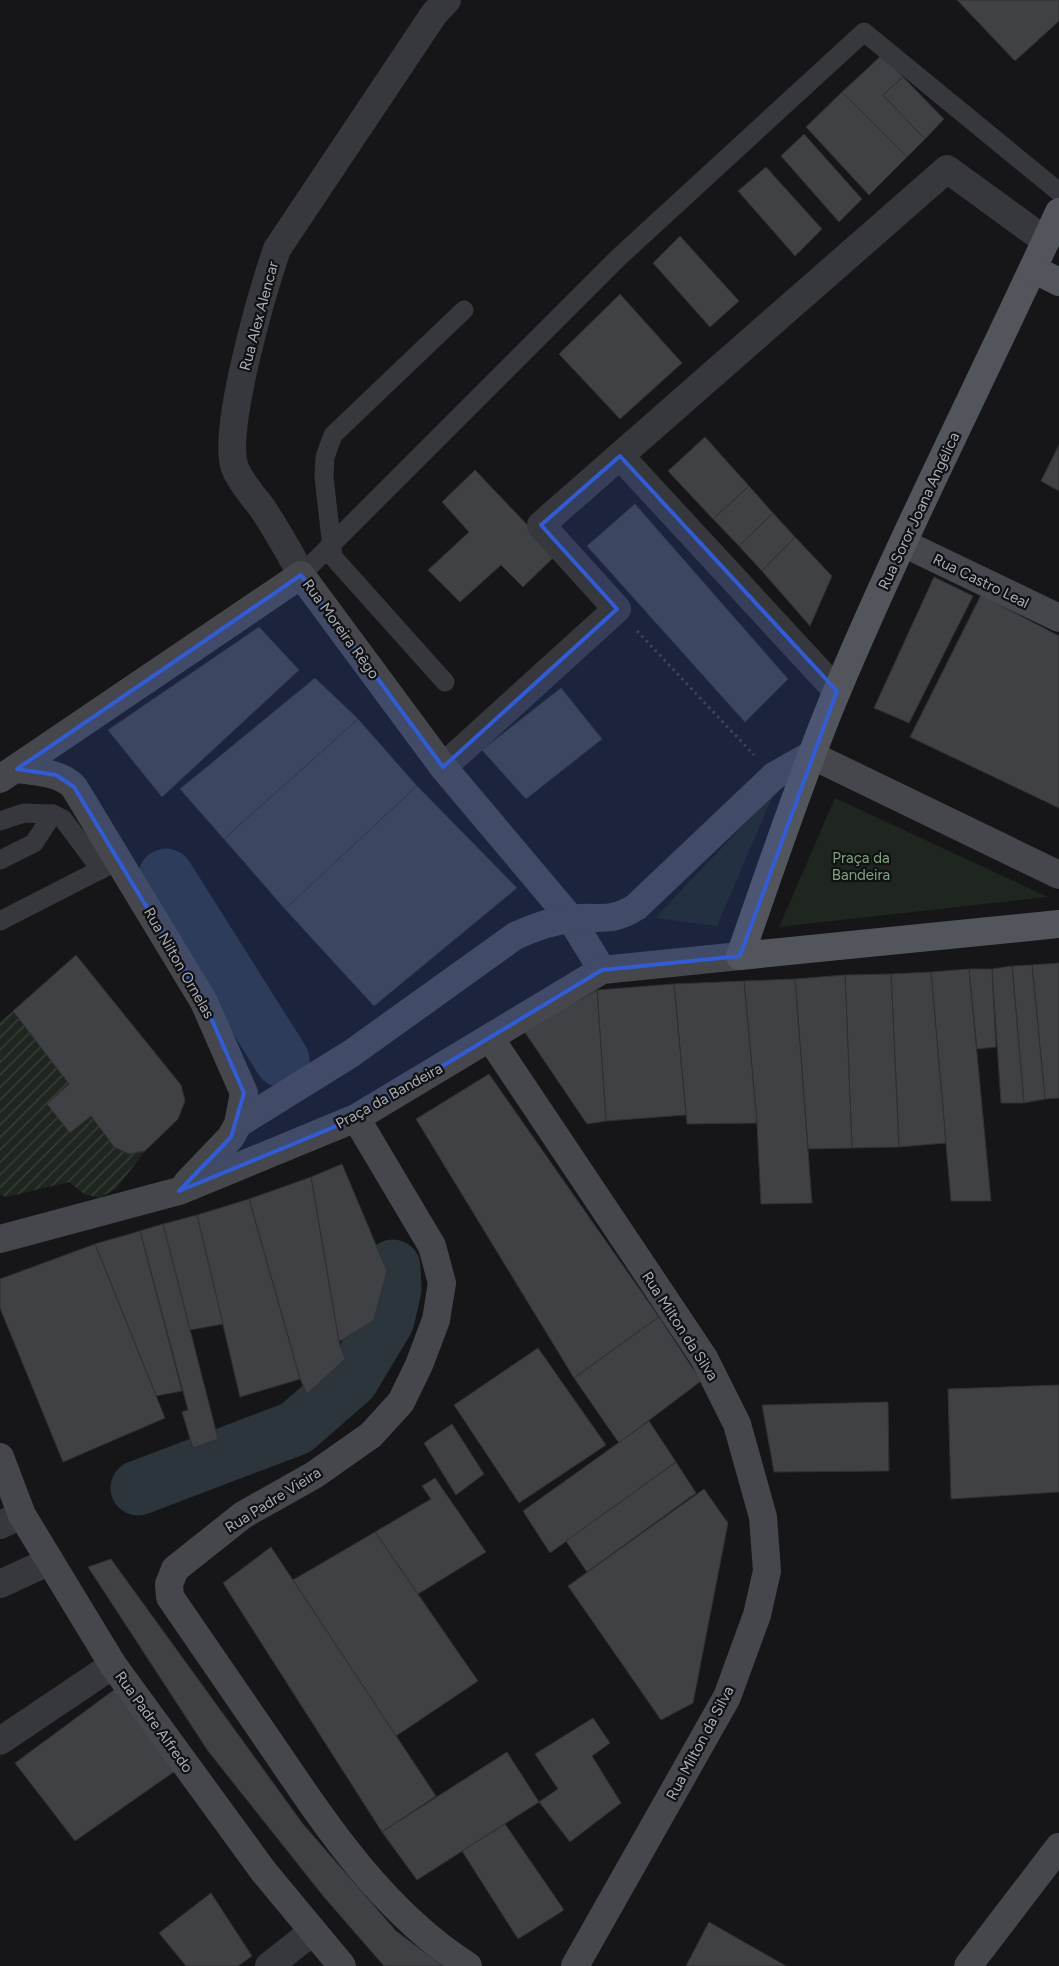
<svg xmlns="http://www.w3.org/2000/svg" width="1059" height="1966" viewBox="0 0 1059 1966" font-family="Figtree,sans-serif">
  <style>
    .park { fill: #1e261f }
    .garden { fill: url(#garden-furrows) }
    .lines { fill: none; stroke-linecap: round; stroke-linejoin: round }
    .river { stroke: #2c353c; stroke-width: 55 }
    .building { fill: #404145; stroke: #303034 }
    .path { stroke: #3d3f44; stroke-width: 3; stroke-dasharray: 2.5 4; stroke-linecap: butt }
    .lane { stroke: #37383d; stroke-width: 19 }
    .street { stroke: #37383d; stroke-width: 28 }
    .secondary { stroke: #45474d; stroke-width: 28 }
    .primary { stroke: #53555c; stroke-width: 28 }
    .marked { fill: #325cd3; fill-opacity: 0.2; stroke: #325cd3; stroke-width: 4; stroke-linejoin: round }
    .labels { text-anchor: middle; dominant-baseline: central; stroke-width: 4.5; stroke-linejoin: round; paint-order: stroke }
    .street-label { font-size: 15px; fill: #a8adb8; stroke: #111113 }
    .park-label { font-size: 15px; fill: #7fa381; stroke: #111113 }
  </style>
  <defs>
    <pattern id="garden-furrows" width="10" height="10" patternUnits="userSpaceOnUse" patternTransform="scale(1.25)"><rect width="10" height="10" fill="#1e261f"/><path d="M-1 1l2-2M0 10L10 0M9 11l2-2" fill="none" stroke="#3c433d"/></pattern>
  </defs>
  <rect width="100%" height="100%" fill="#161618"/>
  <!-- park -->
  <g class="park">
    <path d="M774,793L717,926L655,918Z"/>
    <path d="M835,798L1048,897L779,927Z"/>
  </g>
  <!-- garden -->
  <path class="garden" d="M13,1011L69,1084L47,1104L70,1133L91,1116C108,1139 112,1156 145,1151L116,1189L99,1198L84,1194L69,1182L7,1197L0,1195V1022Z"/>
  <g class="lines">
    <!-- river -->
    <g class="river">
      <path d="M166,876L282,1060"/>
      <path d="M138,1488L296,1428L351,1380L387,1320L394,1289L393,1267"/>
    </g>
  </g>
  <!-- building -->
  <g class="building">
    <path d="M957,0H1059V21L1015,61Z"/>
    <path d="M882,55L903,77L883,95L925,139L907,157L842,92Z"/>
    <path d="M903,77L944,119L925,139L883,95Z"/>
    <path d="M842,92L907,157L869,195L806,127Z"/>
    <path d="M804,134L862,199L839,222L781,156Z"/>
    <path d="M766,167L822,229L795,256L738,191Z"/>
    <path d="M680,236L739,301L710,327L653,263Z"/>
    <path d="M620,294L682,363L620,419L559,354Z"/>
    <path d="M705,437L749,486L713,519L668,471Z"/>
    <path d="M1059,445V491L1041,481Z"/>
    <path d="M475,470L556,555L523,587L501,565L460,602L428,570L469,532L442,502Z"/>
    <path d="M749,486L773,513L739,546L713,519Z"/>
    <path d="M635,504L788,679L745,722L587,546Z"/>
    <path d="M773,513L795,537L762,571L739,546Z"/>
    <path d="M795,537L832,576L810,626L762,571Z"/>
    <path d="M934,577L973,596L909,723L874,708Z"/>
    <path d="M981,595L1059,636V808L910,737Z"/>
    <path d="M259,627L299,670L162,797L108,730Z"/>
    <path d="M315,678L358,719L224,839L180,789Z"/>
    <path d="M561,688L602,739L526,799L482,750Z"/>
    <path d="M358,719L417,786L285,909L224,839Z"/>
    <path d="M417,786L517,888L374,1006L285,909Z"/>
    <path d="M76,955L181,1085L185,1101L178,1119L145,1151L129,1154L114,1147L91,1116L70,1133L47,1104L69,1084L13,1011Z"/>
    <path d="M1059,963V1098L1045,1099L1032,965Z"/>
    <path d="M1032,965L1045,1099L1024,1103L1012,966Z"/>
    <path d="M1012,966L1024,1103H1001L992,969Z"/>
    <path d="M969,969L991,1201H951L931,972Z"/>
    <path d="M969,969H992L996,1047L977,1049Z"/>
    <path d="M931,972L946,1143L899,1147L891,974Z"/>
    <path d="M891,974L899,1147L852,1148L845,975Z"/>
    <path d="M845,975L852,1148L808,1149L795,979Z"/>
    <path d="M795,979L812,1203L761,1204L757,1123L744,981Z"/>
    <path d="M744,981L757,1123L687,1124L674,984Z"/>
    <path d="M674,984L686,1115L606,1121L597,990Z"/>
    <path d="M597,990L606,1121L587,1124L524,1031Z"/>
    <path d="M489,1074L659,1317L574,1378L416,1119Z"/>
    <path d="M342,1164L387,1271L374,1320L339,1342L311,1177Z"/>
    <path d="M311,1177L339,1342L345,1359L307,1394L300,1379L249,1199Z"/>
    <path d="M249,1199L300,1379L240,1397L197,1215Z"/>
    <path d="M197,1215L223,1324L190,1330L163,1224Z"/>
    <path d="M163,1224L218,1439L193,1448L182,1412L188,1410L140,1231Z"/>
    <path d="M140,1231L182,1391L156,1396L95,1244Z"/>
    <path d="M95,1244L165,1418L63,1462L0,1308V1279Z"/>
    <path d="M659,1317L701,1381L619,1443L574,1378Z"/>
    <path d="M538,1348L606,1445L519,1503L454,1405Z"/>
    <path d="M1059,1385V1492L951,1499L948,1389Z"/>
    <path d="M888,1402L889,1471L774,1472L762,1405Z"/>
    <path d="M649,1421L676,1462L550,1553L523,1511Z"/>
    <path d="M452,1424L484,1474L456,1495L424,1443Z"/>
    <path d="M676,1462L696,1493L587,1572L566,1541Z"/>
    <path d="M435,1478L486,1552L418,1594L375,1532L431,1499L422,1486Z"/>
    <path d="M704,1489L728,1523L693,1703L661,1720L568,1586Z"/>
    <path d="M375,1532L478,1681L396,1736L293,1580Z"/>
    <path d="M271,1547L436,1796L382,1832L223,1583Z"/>
    <path d="M111,1559L303,1824L396,1931L443,1966H384L324,1897L208,1751L88,1567Z"/>
    <path d="M122,1684L178,1769L75,1841L15,1763Z"/>
    <path d="M593,1718L610,1743L592,1756L621,1803L570,1842L539,1802L558,1789L535,1754Z"/>
    <path d="M507,1752L539,1802L417,1880L382,1832Z"/>
    <path d="M505,1824L564,1910L518,1939L462,1851Z"/>
    <path d="M211,1893L252,1956L238,1966H186L159,1933Z"/>
    <path d="M709,1922L786,1966H686Z"/>
  </g>
  <g class="lines">
    <!-- path -->
    <path class="path" d="M637,631L754,755"/>
    <!-- lane -->
    <g class="lane">
      <path d="M301,575L618,258L864,32L1059,192"/>
      <path d="M445,682L333,557L324,477L325,457L333,435L464,310"/>
      <path d="M0,821L24,813L53,814L63,819L101,870"/>
      <path d="M0,860L34,843L53,814"/>
      <path d="M0,921L119,860"/>
    </g>
    <!-- street -->
    <g class="street">
      <path d="M620,456L837,691"/>
      <path d="M301,575C290,552 277,531 263,509C254,497 241,483 235,468C221,432 263,290 277,249L434,14L447,0"/>
      <path d="M443,767L617,609L541,525L947,169L1046,241"/>
      <path d="M0,1525L22,1515"/>
      <path d="M0,1584L50,1561"/>
      <path d="M0,1741L113,1665"/>
      <path d="M269,1966L312,1932"/>
    </g>
    <!-- secondary -->
    <g class="secondary">
      <path d="M903,543L1059,618"/>
      <path d="M17,769C36,772 60,772 74,787L204,1002L244,1093L238,1124L231,1137L187,1183"/>
      <path d="M0,779L301,575L443,767L571,919L602,970"/>
      <path d="M490,1038L704,1358L737,1424L763,1517L767,1571L757,1615L727,1697L575,1966"/>
      <path d="M356,1118L432,1246L442,1283L436,1320L419,1365L401,1402L371,1435L314,1475L243,1515L175,1569L169,1584L170,1597C205,1648 240,1699 275,1750C329,1830 385,1913 468,1966"/>
      <path d="M238,1124L352,1053L515,936C532,928 552,921 571,919C599,915 609,924 636,907L774,776L811,755L1059,875"/>
      <path d="M0,1239L179,1191L356,1118L602,970L740,956"/>
      <path d="M0,1457L22,1515L113,1665L264,1872L342,1966"/>
      <path d="M968,1966L1059,1847"/>
    </g>
    <!-- primary -->
    <g class="primary">
      <path d="M1059,212C984,376 901,537 832,703C798,786 770,871 740,956L1059,924"/>
      <path d="M1033,269L1059,282"/>
    </g>
  </g>
  <!-- marked area -->
  <path class="marked" d="M620,456L837,691L740,956L602,970L356,1118L179,1191L231,1137L244,1093L204,1002L74,787L56,775L17,769L301,575L443,767L617,609L541,525Z"/>
  <g class="labels">
    <!-- street labels -->
    <g class="street-label">
      <text transform="translate(259 316) rotate(-75)">Rua Alex Alencar</text>
      <text transform="translate(919 511) rotate(-65)">Rua Soror Joana Angélica</text>
      <text transform="translate(981 581) rotate(26)">Rua Castro Leal</text>
      <text transform="translate(341 629) rotate(54)">Rua Moreira Rêgo</text>
      <text transform="translate(179 963) rotate(60)">Rua Nilton Ornelas</text>
      <text transform="translate(389 1096) rotate(-29)">Praça da Bandeira</text>
      <text transform="translate(680 1326) rotate(57)">Rua Milton da Silva</text>
      <text transform="translate(273 1500) rotate(-32)">Rua Padre Vieira</text>
      <text transform="translate(154 1722) rotate(54)">Rua Padre Alfredo</text>
      <text transform="translate(700 1743) rotate(-62)">Rua Milton da Silva</text>
    </g>
    <!-- park labels -->
    <g class="park-label">
      <text x="861" y="858">Praça da<tspan x="861" dy="17">Bandeira</tspan></text>
    </g>
  </g>
</svg>
